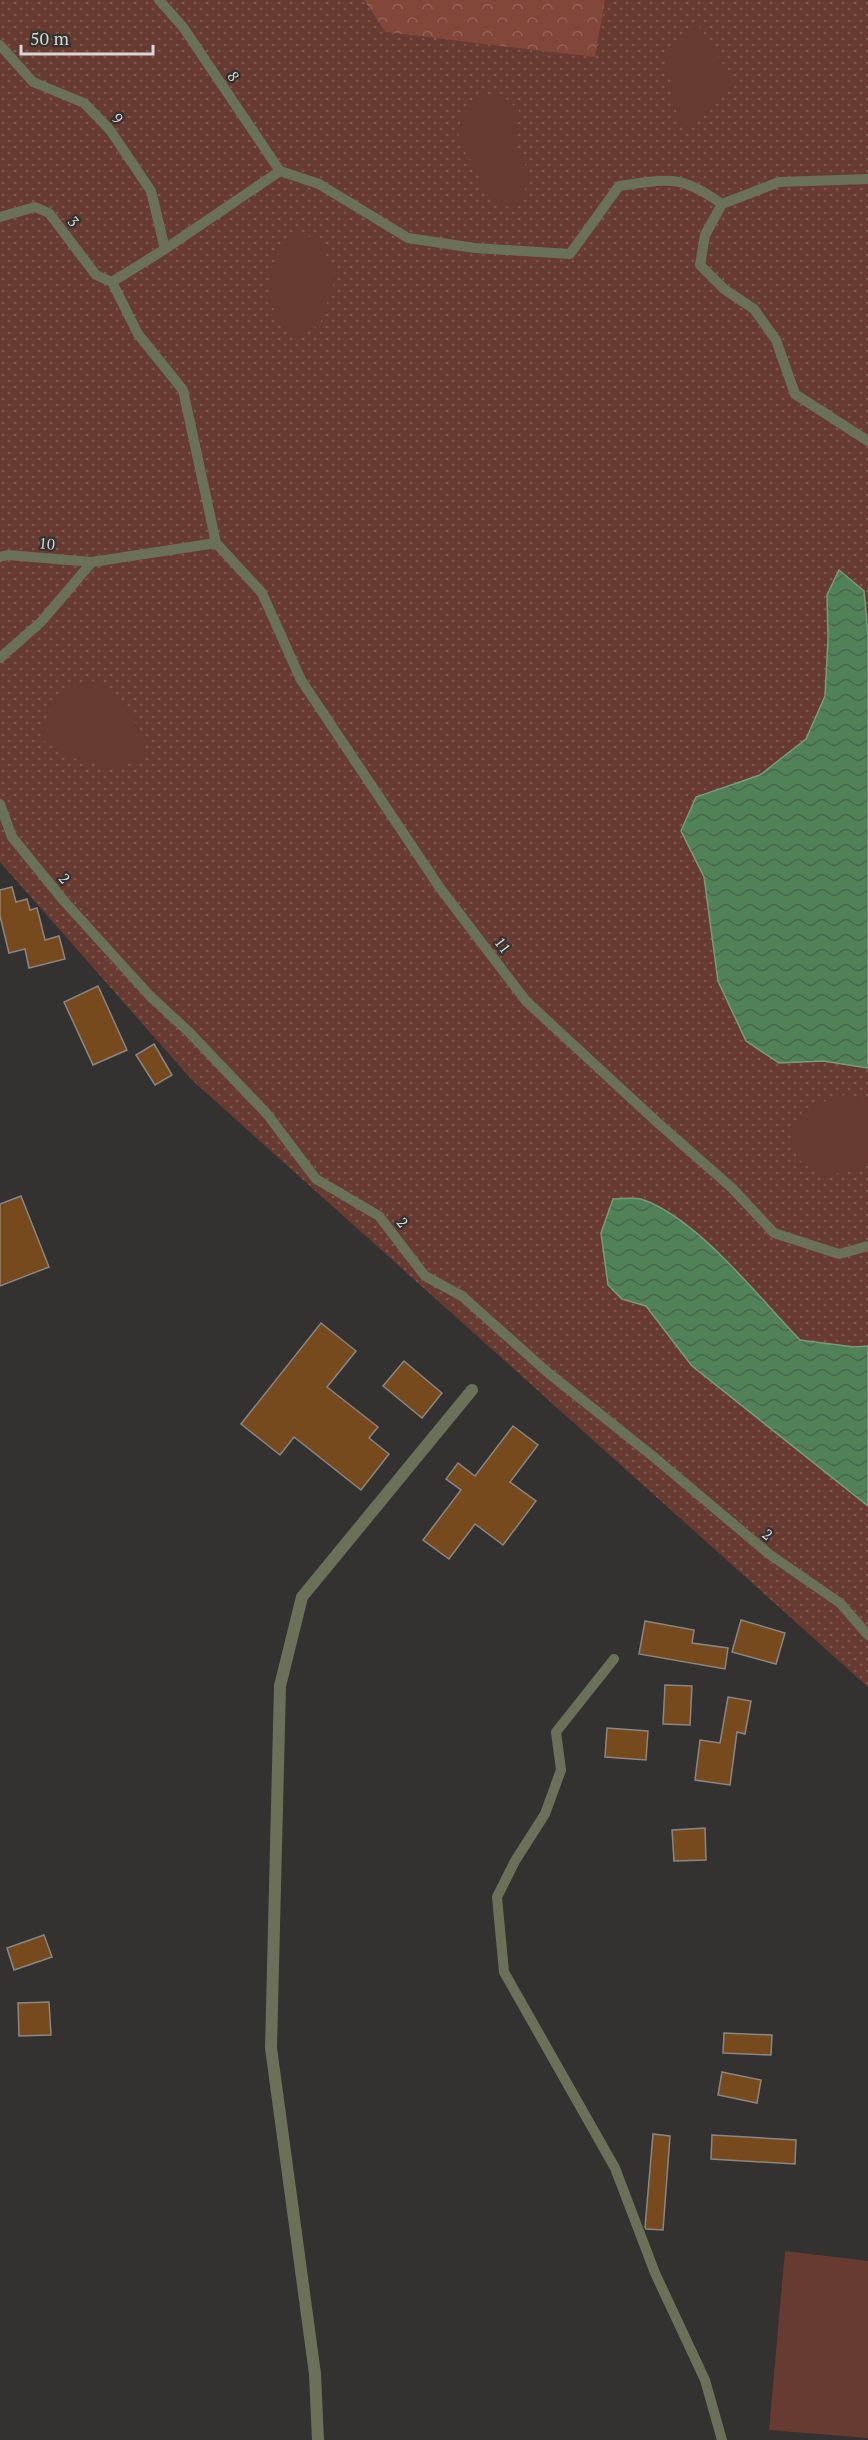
<svg xmlns="http://www.w3.org/2000/svg" width="868" height="2440" viewBox="0 0 868 2440" font-family="'PT Serif',serif">
  <style>
    .grass { fill: url(#grass-dots) }
    .forest { fill: url(#forest-crowns) }
    .green { fill: #673b31 }
    .water { fill: url(#water-waves); stroke: #789a7d; stroke-width: 1.5 }
    .building { fill: #774a1e; stroke: #898684; stroke-width: 1.5 }
    .lines { fill: none; stroke-linecap: round; stroke-linejoin: round }
    .service { stroke: #6a7158; stroke-width: 10 }
    .minor { stroke: #6a7158; stroke-width: 12 }
    .labels { text-anchor: middle; dominant-baseline: central; stroke-width: 4.5; stroke-linejoin: round; paint-order: stroke }
    .street-label { font-size: 15px; fill: #d7d6d5; stroke: #333230 }
  </style>
  <defs>
    <pattern id="grass-dots" width="8" height="8" patternUnits="userSpaceOnUse" patternTransform="scale(1.5)"><rect width="8" height="8" fill="#673b31"/><path d="M2 2h.1M6 6h.1" fill="none" stroke="#7c574e" stroke-width="1.8" stroke-linecap="round"/></pattern>
    <pattern id="forest-crowns" width="20" height="18" patternUnits="userSpaceOnUse" patternTransform="scale(1.5)"><rect width="20" height="18" fill="#83473a"/><path d="M2 6a3 3 0 1 1 6 0M12 15a3 3 0 1 1 6 0" fill="none" stroke="#946156"/></pattern>
    <pattern id="water-waves" width="16" height="10" patternUnits="userSpaceOnUse" patternTransform="scale(1.5)"><rect width="16" height="10" fill="#508157"/><path d="M0 5q4-4 8 0t8 0" fill="none" stroke="#4a674e"/></pattern>
  </defs>
  <rect width="100%" height="100%" fill="#333230"/>
  <!-- grass -->
  <path class="grass" d="M0,0H364L385,32L595,56L605,0H868V1687L192,1080L0,862Z"/>
  <!-- forest -->
  <path class="forest" d="M364,0H605L595,57L385,32Z"/>
  <!-- green -->
  <g class="green">
    <path d="M697,23L733,81L691,126L678,120L665,56Z"/>
    <path d="M500,93L519,111L516,146L531,177L519,201L504,207L484,191L476,166L458,143L462,111L478,95Z"/>
    <path d="M299,232L320,242L336,277L320,324L300,336L276,322L268,272L282,249Z"/>
    <path d="M88,680L113,689L147,740L142,761L111,768L76,759L44,741L43,724L60,693Z"/>
    <path d="M843,1095L868,1102V1166L822,1177L797,1158L791,1134L804,1109Z"/>
    <path d="M785,2251L868,2261V2438L769,2430Z"/>
  </g>
  <!-- water -->
  <g class="water">
    <path d="M839,570L864,591L868,634V1068L823,1061L779,1063L746,1041L718,981L704,877L681,831L696,797L760,775L806,739L825,696L828,639L827,595Z"/>
    <path d="M613,1199C621,1199 633,1197 641,1199C698,1218 758,1297 800,1340L854,1347L868,1346V1506L692,1366L646,1306L622,1299L608,1285L601,1233Z"/>
  </g>
  <!-- building -->
  <g class="building">
    <path d="M12,887L16,902L27,899L30,910L37,908L45,940L59,936L65,959L29,968L25,949L9,953L0,916V890Z"/>
    <path d="M98,986L127,1050L93,1065L64,1002Z"/>
    <path d="M154,1044L172,1075L155,1085L136,1055Z"/>
    <path d="M21,1196L49,1267L0,1286V1204Z"/>
    <path d="M321,1323L356,1351L327,1387L378,1427L369,1438L389,1454L361,1490L294,1437L280,1455L241,1424Z"/>
    <path d="M404,1361L442,1393L422,1418L383,1386Z"/>
    <path d="M513,1426L538,1445L510,1482L536,1501L503,1545L475,1524L449,1559L423,1540L461,1490L446,1479L458,1463L475,1476Z"/>
    <path d="M741,1620L785,1633L776,1664L732,1652Z"/>
    <path d="M645,1621L694,1630L692,1643L728,1648L725,1669L639,1654Z"/>
    <path d="M665,1685L692,1686L690,1725L663,1724Z"/>
    <path d="M728,1697L751,1701L745,1734L737,1732L730,1785L695,1780L700,1740L720,1743Z"/>
    <path d="M607,1728L648,1731L646,1760L605,1757Z"/>
    <path d="M705,1828L706,1860L674,1861L672,1830Z"/>
    <path d="M44,1935L52,1957L14,1970L7,1948Z"/>
    <path d="M49,2002L51,2035L19,2036L18,2003Z"/>
    <path d="M724,2033L772,2035L771,2055L723,2053Z"/>
    <path d="M722,2072L761,2080L757,2103L718,2095Z"/>
    <path d="M653,2134L670,2136L663,2230L646,2229L645,2227Z"/>
    <path d="M712,2135L796,2140L795,2164L711,2159Z"/>
  </g>
  <g class="lines">
    <!-- service -->
    <g class="service">
      <path d="M159,0L183,27L280,171"/>
      <path d="M0,45L33,82L84,103L110,130L151,191L165,249"/>
      <path d="M280,171L319,184L408,238L475,248L570,254L619,186C669,179 680,174 722,204"/>
      <path d="M868,179L779,182L722,204L705,235L700,265L724,289L754,309L776,340L795,394L868,441"/>
      <path d="M0,217L35,207L49,213L96,275L112,282"/>
      <path d="M112,282L138,334L183,390L216,543"/>
      <path d="M112,282L165,249L280,171"/>
      <path d="M216,543L262,593L301,680L440,888L526,1001L658,1123L732,1188L774,1233L839,1254L868,1246"/>
      <path d="M0,557L8,555L92,562L216,543"/>
      <path d="M0,658L41,622L92,562"/>
      <path d="M0,804L12,837L64,901L150,996L189,1032L267,1114L316,1179L379,1216L425,1276L462,1296L546,1371L655,1458L769,1554L840,1603L868,1635"/>
      <path d="M614,1659L556,1732L561,1770L545,1814L515,1861L497,1897L504,1972L615,2168L655,2273L705,2380L722,2440"/>
    </g>
    <!-- minor -->
    <path class="minor" d="M318,2440L315,2374L271,2048L280,1686L302,1597L472,1390"/>
  </g>
  <g class="labels">
    <!-- street labels -->
    <g class="street-label">
      <text transform="translate(234 76) rotate(56)">8</text>
      <text transform="translate(118 118) rotate(50)">9</text>
      <text transform="translate(74 221) rotate(53)">3</text>
      <text transform="translate(47 543) rotate(5)">10</text>
      <text transform="translate(65 878) rotate(51)">2</text>
      <text transform="translate(503 945) rotate(53)">11</text>
      <text transform="translate(403 1222) rotate(53)">2</text>
      <text transform="translate(768 1534) rotate(40)">2</text>
    </g>
  </g>
  <!-- scale -->
  <path d="M21 45v9h132v-9" fill="none" stroke="#d7d6d5" stroke-width="3"/>
  <text x="30" y="45" font-size="18" fill="#d7d6d5" stroke="#333230" stroke-width="4.5" paint-order="stroke">50 m</text>
</svg>
